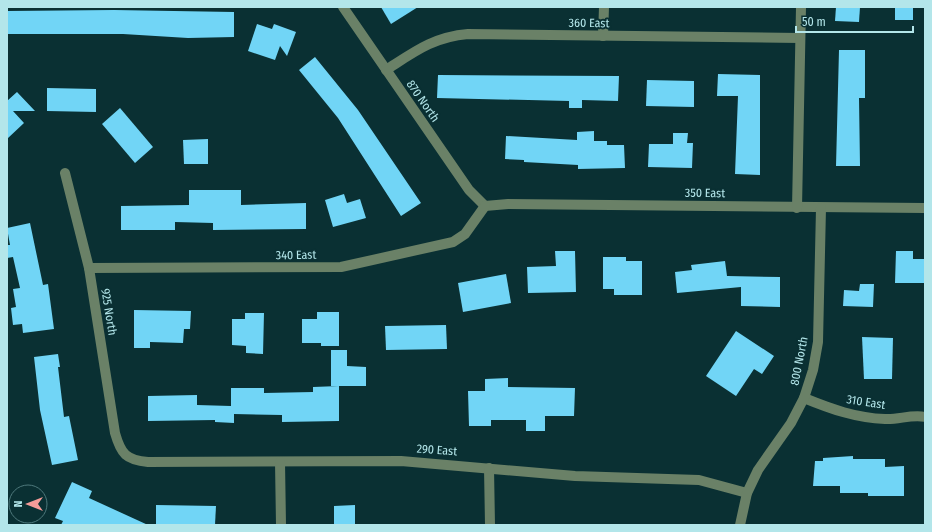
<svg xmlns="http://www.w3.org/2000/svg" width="932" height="532" viewBox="0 0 932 532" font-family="'Fira Sans Condensed',sans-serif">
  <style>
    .building { fill: #71d5f6 }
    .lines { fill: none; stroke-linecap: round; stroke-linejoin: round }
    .minor { stroke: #6a8167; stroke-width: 10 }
    .labels { text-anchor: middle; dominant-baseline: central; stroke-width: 4; stroke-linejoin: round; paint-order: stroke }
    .street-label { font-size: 12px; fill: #b3e6ea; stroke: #0a3033 }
  </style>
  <rect width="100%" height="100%" fill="#0a3033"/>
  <!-- building -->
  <g class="building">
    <path d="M381,7H418L391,24Z"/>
    <path d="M836,7H860L859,22L835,21Z"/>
    <rect x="895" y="7" width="18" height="13"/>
    <path d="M114,10L234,12V37L188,38L123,34H7V11Z"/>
    <path d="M257,24L272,29L274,24L296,32L287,56L280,46L275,60L248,51Z"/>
    <path d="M839,50H865V98H859L860,166H836Z"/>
    <path d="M315,57L358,110L421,203L401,216L338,118L299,70Z"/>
    <path d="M718,74L760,75V175L735,174L738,96H717Z"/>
    <path d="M438,75L619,76L618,101L582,100V108H569V101L437,98Z"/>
    <path d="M647,80L694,81V107L646,106Z"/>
    <path d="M47,88L96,89V112L47,111Z"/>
    <path d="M17,92L35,111H13L24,123L7,139V101Z"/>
    <path d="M120,108L153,147L135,163L102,124Z"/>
    <path d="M594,131V141H607V145H624L625,168L578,169V165L524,162V160L505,159L506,136L577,140V132Z"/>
    <path d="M673,133H688L687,143H693L692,168L648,167L649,144H673Z"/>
    <path d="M208,139V164H184L183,140Z"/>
    <path d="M189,190H241V205L306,203V229L213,230V223L175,222V230H121V206L189,205Z"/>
    <path d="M344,194L347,203L360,199L366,218L333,227L325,200Z"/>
    <path d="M30,223L43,285L48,284L54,329L23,333L22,324L13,325L11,308L16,307L13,289L20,288L13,257L7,258V245H10L7,228Z"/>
    <path d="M555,251H575L576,292L528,293L527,267L556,266Z"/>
    <path d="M896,251H913V259H925V283H895Z"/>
    <path d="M603,257H626V261H642V295H614V289H603Z"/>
    <path d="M725,261L727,276L780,277V307L741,306V287L677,293L675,272L692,270L691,265Z"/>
    <path d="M506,274L511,303L463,312L458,283Z"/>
    <path d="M860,284H874L873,307L843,306L844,290L859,291Z"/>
    <path d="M134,310L191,311L190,329H184L183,343L150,342V348H134Z"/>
    <path d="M317,312H339V346H321V343H302V319H317Z"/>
    <path d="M245,313H264L263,354L246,353V346L232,345V319H245Z"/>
    <path d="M446,325L447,349L386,350L385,326Z"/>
    <path d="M736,331L774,356L762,374L754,369L736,396L706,376Z"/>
    <path d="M862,337L893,338L892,379H864Z"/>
    <path d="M331,350H347V366L366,367V386H331Z"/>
    <path d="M58,354L60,367H58L64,417L69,416L78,460L52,465L40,410L34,357Z"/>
    <path d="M508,378V387L575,388L574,416H545V431H526V420H491V426H469L468,391H485V379Z"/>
    <path d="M339,386V421L282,422V415L234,414V423L215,422V420L148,421V396L197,395V405L231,406V388H264V393L313,392V387Z"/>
    <path d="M853,456V459H885V467L904,466V496H868V493H840V486H813L815,461H823V458Z"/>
    <path d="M72,482L92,491L89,498L148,525H61L63,521L55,518Z"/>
    <path d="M156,505L216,506L215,525H156Z"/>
    <path d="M355,505V525H334V506Z"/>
  </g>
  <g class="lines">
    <!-- minor -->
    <g class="minor">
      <path d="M343,7L469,190L485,206"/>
      <path d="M603,36L604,7"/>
      <path d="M386,70C414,52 433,37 468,34L800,38"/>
      <path d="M65,173L89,268L115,433C121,454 126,460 148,462L401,461L575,476L699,480L747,493"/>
      <path d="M485,206L508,204L925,208"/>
      <path d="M797,208L801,7"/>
      <path d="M89,268L341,267L453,242L465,234L485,206"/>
      <path d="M804,398C831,409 856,418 885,419C898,420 912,414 925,417"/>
      <path d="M280,462L281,525"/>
      <path d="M489,468L490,525"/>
      <path d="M740,525L747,493L758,470L791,423L804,398L813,370L818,342L821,208"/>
    </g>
  </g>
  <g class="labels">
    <!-- street labels -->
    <g class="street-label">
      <text transform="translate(589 23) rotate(1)">360 East</text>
      <text transform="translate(423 101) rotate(55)">870 North</text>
      <text transform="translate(705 193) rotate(1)">350 East</text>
      <text transform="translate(296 255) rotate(-1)">340 East</text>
      <text transform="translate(109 312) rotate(81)">925 North</text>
      <text transform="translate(799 361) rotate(-79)">800 North</text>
      <text transform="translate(866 402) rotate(9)">310 East</text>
      <text transform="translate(437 450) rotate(4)">290 East</text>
    </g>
  </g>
  <!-- border -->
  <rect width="932" height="532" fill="none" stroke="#b3e6ea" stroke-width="16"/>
  <!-- north arrow -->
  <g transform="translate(28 504) rotate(270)"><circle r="19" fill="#0a3033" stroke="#4e797c"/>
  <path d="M0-3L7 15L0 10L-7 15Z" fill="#f59b98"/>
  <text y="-6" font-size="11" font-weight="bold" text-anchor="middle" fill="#b3e6ea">N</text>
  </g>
  <!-- scale -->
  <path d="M796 26v6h117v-6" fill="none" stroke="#b3e6ea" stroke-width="2"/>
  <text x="802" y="26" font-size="12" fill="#b3e6ea" stroke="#0a3033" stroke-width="3" paint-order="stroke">50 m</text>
</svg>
